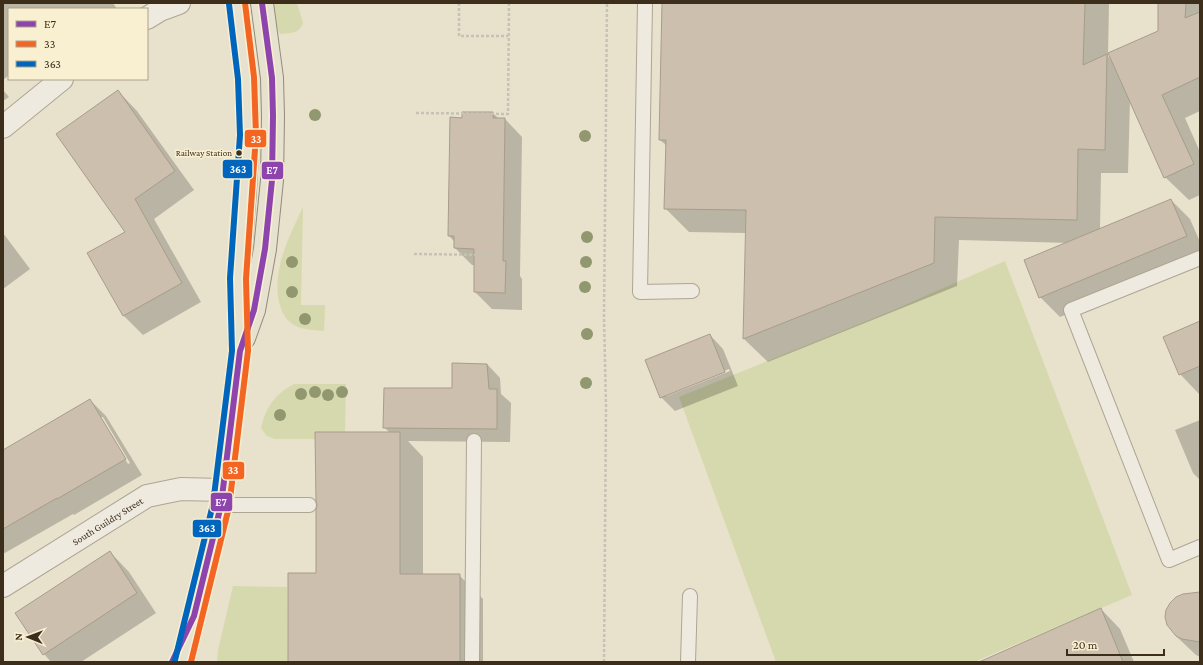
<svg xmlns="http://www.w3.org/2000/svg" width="1203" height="665" viewBox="0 0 1203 665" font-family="'Crimson Pro',serif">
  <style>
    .green { fill: #d6d9ad }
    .shadow { fill: #0003; fill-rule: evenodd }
    .building { fill: #ccbfad; stroke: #a89c8b }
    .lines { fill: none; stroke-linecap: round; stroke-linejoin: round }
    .lane-casing { stroke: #ada595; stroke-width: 16 }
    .street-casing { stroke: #ada595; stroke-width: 24 }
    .primary-casing { stroke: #928b7c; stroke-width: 24 }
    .path { stroke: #c7c2b6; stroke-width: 2.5; stroke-dasharray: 3 2; stroke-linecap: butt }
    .lane { stroke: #efeadf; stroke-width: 14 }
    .street { stroke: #efeadf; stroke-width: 22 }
    .primary { stroke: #e7e1cf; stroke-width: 22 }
    .bus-1-casing { stroke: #f9f0d2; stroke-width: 9 }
    .bus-2-casing { stroke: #f9f0d2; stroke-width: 9 }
    .bus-3-casing { stroke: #f9f0d2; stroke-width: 9 }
    .bus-1 { stroke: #8e44ad; stroke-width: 6 }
    .bus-2 { stroke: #f26522; stroke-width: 6 }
    .bus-3 { stroke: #0065bd; stroke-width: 6 }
    .tree { fill: #91976e }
    .bus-dot { fill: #3d2e1c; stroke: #f9f0d2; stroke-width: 1.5 }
    .labels { text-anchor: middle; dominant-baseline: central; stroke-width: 3; stroke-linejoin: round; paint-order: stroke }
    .bus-label { font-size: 9px; fill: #3d2e1c; stroke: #f9f0d2; text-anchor: end }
    .street-label { font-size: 10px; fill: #3d2e1c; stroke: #f9f0d2 }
    .line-badge { stroke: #f9f0d2; stroke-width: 1.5 }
    .badge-label { font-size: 11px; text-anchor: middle; font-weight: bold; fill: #fff }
  </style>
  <rect width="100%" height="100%" fill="#e8e1cc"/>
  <!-- green -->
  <g class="green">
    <path d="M272,3H297L303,23C299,34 290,33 280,34L275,24Z"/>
    <path d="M303,207L301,305H325L324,331C314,330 303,330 294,325C284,319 280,308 278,297C274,265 290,235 303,207Z"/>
    <path d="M1005,261L1132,595L974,662H776L679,397L891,311Z"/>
    <path d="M294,384H346L345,432H316L315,439H275L267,436L261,428C266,407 275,394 294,384Z"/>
    <path d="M233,586L287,587L288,662H217L218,650Z"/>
  </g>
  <!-- shadow -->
  <g class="shadow">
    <path d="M3,3H113L117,9H9V75L3,80Z"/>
    <path d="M663,3H1109L1108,56L1112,61L1159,32V3H1200V111L1185,118L1200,152V195L1189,200L1165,177L1130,99L1128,173H1101L1100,229L1171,200L1190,219L1200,242V258L1060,317L1040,297L1069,243L959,240L957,286L768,362L744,339L747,233L689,232L665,208L667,146L660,140Z"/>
    <path d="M3,90L9,97L3,101Z"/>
    <path d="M118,91L137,111L194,190L154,219L201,302L143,335L124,316L126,232Z"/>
    <path d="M493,113L499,119H505L522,137L520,276L522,279V310L492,309L475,292V265H472L455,248V242L449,236L463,119Z"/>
    <path d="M3,233L30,269L3,289Z"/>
    <path d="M1200,323V395L1180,374Z"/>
    <path d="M710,335L723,349L738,386L675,411L661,397ZM729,369L730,371L667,396V394Z"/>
    <path d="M487,364L500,378L501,394L511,403L510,442L408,441L423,457V575H459L483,599V662H289L317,574L390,433L384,427L453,389Z"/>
    <path d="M90,400L106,416L142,475L74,515L73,514L3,554V470ZM100,417H103L130,463L128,464Z"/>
    <path d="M1200,420V480L1193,473L1175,430Z"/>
    <path d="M110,552L129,572L156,613L81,662H51L44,654Z"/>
    <path d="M1200,593V657L1196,655L1176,636Z"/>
    <path d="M1101,609L1120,629L1134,662H981Z"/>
  </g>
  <!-- building -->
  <g class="building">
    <path d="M662,3H1085L1083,65L1107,54L1105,150L1078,149L1077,220L935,217L934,263L743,339L746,210L664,209L666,140H659Z"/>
    <path d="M1158,3H1186L1185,18L1200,12V77L1162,95L1194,164L1164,178L1108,53L1158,31Z"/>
    <path d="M118,90L175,171L135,199L182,283L123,316L87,253L125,232L56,134Z"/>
    <path d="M462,112H493V118H505L503,261H506L505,293L474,292V249L454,248V236H448L450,117L462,118Z"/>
    <path d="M1171,199L1187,236L1039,298L1024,260Z"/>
    <path d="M1200,321V366L1179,375L1163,337Z"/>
    <path d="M710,334L725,372L660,398L645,360Z"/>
    <path d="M452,363L487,364L489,389H497V429L383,428L384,388H452Z"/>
    <path d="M90,399L126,459L57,499V498L3,529V450Z"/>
    <path d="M315,432H400V574H460V662H288V573H316V510L317,505L316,500Z"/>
    <path d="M110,551L137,593L43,655L15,613Z"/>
    <path d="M1200,592V642L1182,639L1176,636L1167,625L1165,617L1166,610L1170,603L1176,597L1183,594Z"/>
    <path d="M1101,608L1123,662H979Z"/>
  </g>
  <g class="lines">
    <!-- lane casing -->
    <g class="lane-casing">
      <g id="lane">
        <path d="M645,3L640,292L692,291"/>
        <path d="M1200,258L1071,310L1169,560L1200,547"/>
        <path d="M221,505H309"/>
        <path d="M472,662L474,441"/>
        <path d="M688,662L690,596"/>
      </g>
    </g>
    <!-- street casing -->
    <g class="street-casing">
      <g id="street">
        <path d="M147,18L160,10L179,3"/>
        <path d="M3,127L62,79"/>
        <path id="s1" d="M3,586L147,496L181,489L222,490"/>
      </g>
    </g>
    <!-- primary casing -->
    <g class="primary-casing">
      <g id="primary">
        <path d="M244,338L254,310L265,249L272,180L273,116L272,78L262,3"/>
        <path d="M183,662L221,505L240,351L238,279L245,191L248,135L246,78L237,3"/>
      </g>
    </g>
    <!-- path -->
    <g class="path">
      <path d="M459,3V36H508"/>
      <path d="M416,113L508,114L509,3"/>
      <path d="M414,254L498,255"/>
      <path d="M604,662L606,407L604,317L607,3"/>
    </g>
    <!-- lane -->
    <use href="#lane" class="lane"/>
    <!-- street -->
    <use href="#street" class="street"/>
    <!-- primary -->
    <use href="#primary" class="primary"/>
    <!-- bus-1 casing -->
    <g class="bus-1-casing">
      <path id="bus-1" d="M172,662L194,616L221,505L240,351L254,310L265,249L272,180L273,116L272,78L262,3"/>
    </g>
    <!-- bus-2 casing -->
    <g class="bus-2-casing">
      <path id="bus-2" d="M191,662L229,507L248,351L246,279L256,135L254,77L245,3"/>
    </g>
    <!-- bus-3 casing -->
    <g class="bus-3-casing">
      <path id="bus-3" d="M175,660L213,504L232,351L230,278L240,135L238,79L229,4"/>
    </g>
    <!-- bus-1 -->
    <use href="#bus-1" class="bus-1"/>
    <!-- bus-2 -->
    <use href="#bus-2" class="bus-2"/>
    <!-- bus-3 -->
    <use href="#bus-3" class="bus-3"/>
  </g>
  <!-- trees -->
  <g class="tree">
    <circle cx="315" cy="115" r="6"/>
    <circle cx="585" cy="136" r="6"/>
    <circle cx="587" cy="237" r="6"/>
    <circle cx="292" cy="262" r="6"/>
    <circle cx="586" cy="262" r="6"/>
    <circle cx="585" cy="287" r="6"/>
    <circle cx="292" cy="292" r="6"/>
    <circle cx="305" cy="319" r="6"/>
    <circle cx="587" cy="334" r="6"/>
    <circle cx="586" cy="383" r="6"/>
    <circle cx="315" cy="392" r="6"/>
    <circle cx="342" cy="392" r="6"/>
    <circle cx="301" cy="394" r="6"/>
    <circle cx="328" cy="395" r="6"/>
    <circle cx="280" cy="415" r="6"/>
  </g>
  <!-- markers -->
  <circle class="bus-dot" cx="239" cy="153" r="3.5"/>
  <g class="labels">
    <!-- bus labels -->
    <g class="bus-label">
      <text x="232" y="153">Railway Station</text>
    </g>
    <!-- street labels -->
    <g class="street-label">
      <text stroke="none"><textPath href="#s1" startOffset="123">South Guildry Street</textPath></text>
    </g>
  </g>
  <g class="line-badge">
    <rect x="244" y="129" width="23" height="19" rx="4" fill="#f26522"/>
    <rect x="222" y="159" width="31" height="20" rx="4" fill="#0065bd"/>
    <rect x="261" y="161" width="23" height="19" rx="4" fill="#8e44ad"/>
    <rect x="222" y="461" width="23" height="19" rx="4" fill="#f26522"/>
    <rect x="210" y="492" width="23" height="20" rx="4" fill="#8e44ad"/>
    <rect x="192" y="519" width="30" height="19" rx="4" fill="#0065bd"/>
  </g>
  <g class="badge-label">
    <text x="256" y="143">33</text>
    <text x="238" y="173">363</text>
    <text x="272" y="174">E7</text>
    <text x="233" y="474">33</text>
    <text x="221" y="506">E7</text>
    <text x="207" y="532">363</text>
  </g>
  <!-- border -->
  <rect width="1203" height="665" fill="none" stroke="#3d2e1c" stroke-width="8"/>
  <!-- legend -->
  <rect x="8" y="8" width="140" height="72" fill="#f9f0d2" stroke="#aea289"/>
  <rect x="16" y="21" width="20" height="6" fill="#8e44ad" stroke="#aea289"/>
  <text x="44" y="28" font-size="12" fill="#3d2e1c">E7</text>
  <rect x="16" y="41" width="20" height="6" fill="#f26522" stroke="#aea289"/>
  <text x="44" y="48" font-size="12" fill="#3d2e1c">33</text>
  <rect x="16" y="61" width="20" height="6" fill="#0065bd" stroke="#aea289"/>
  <text x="44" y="68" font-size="12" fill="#3d2e1c">363</text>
  <!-- north arrow -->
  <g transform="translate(28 637) rotate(271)" stroke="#f9f0d2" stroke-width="3" paint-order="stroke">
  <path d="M0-3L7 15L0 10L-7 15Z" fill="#3d2e1c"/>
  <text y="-6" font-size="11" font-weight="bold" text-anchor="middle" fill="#3d2e1c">N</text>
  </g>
  <!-- scale -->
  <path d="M1067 649v6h97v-6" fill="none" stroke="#3d2e1c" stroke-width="2"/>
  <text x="1073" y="649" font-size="12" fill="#3d2e1c" stroke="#f9f0d2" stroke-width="3" paint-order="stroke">20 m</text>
</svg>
